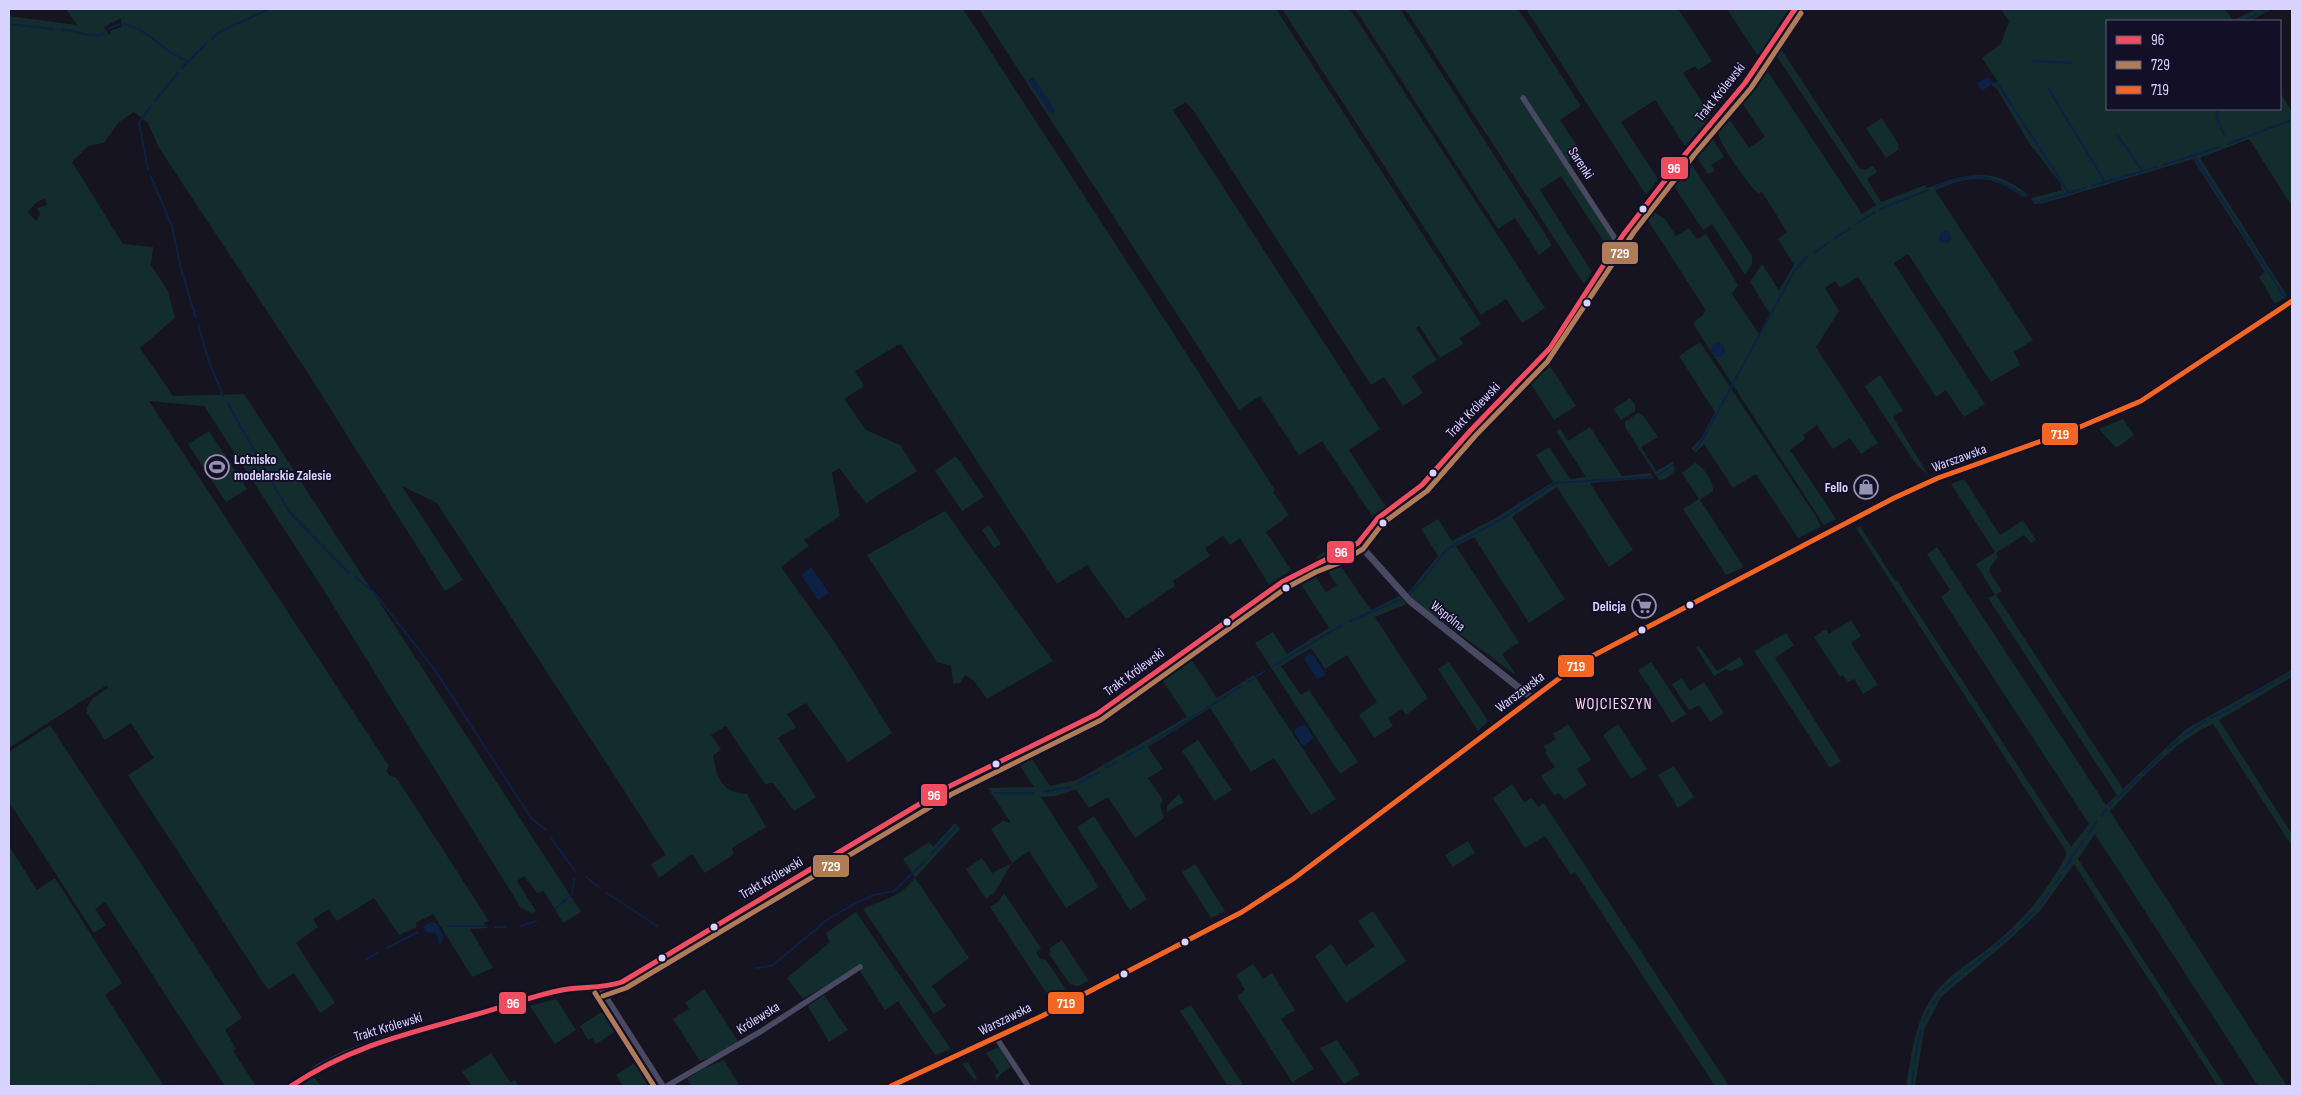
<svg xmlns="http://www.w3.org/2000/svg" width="2301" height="1095" viewBox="0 0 2301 1095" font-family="'Sofia Sans Condensed',sans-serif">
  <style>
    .green { fill: #132c2d; fill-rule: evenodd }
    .water { fill: #0d2144 }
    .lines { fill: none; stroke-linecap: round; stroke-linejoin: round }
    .stream { stroke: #0d2144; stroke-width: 2 }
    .minor { stroke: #4a4962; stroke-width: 5.5 }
    .tertiary { stroke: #4a4962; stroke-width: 7 }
    .secondary { stroke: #575674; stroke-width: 8 }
    .bus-1-casing { stroke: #130f26; stroke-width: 9 }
    .bus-2-casing { stroke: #130f26; stroke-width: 9 }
    .bus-3-casing { stroke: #130f26; stroke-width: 9 }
    .bus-1 { stroke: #f14d61; stroke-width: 5 }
    .bus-2 { stroke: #b07c57; stroke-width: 5 }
    .bus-3 { stroke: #f26522; stroke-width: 5 }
    .bus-dot { fill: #d9d4ff; stroke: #130f26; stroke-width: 2 }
    .labels { text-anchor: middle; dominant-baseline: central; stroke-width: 4; stroke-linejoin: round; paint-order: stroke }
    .street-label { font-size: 14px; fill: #d9d4ff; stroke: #130f26 }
    .poi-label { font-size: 14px; font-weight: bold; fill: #d9d4ff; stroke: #130f26; text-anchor: end }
    .quarter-label { font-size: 16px; letter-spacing: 1px; fill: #ffd6f0; stroke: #130f26 }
    .line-badge { stroke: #130f26; stroke-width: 2 }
    .badge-label { font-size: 14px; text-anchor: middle; font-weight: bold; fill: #fff }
  </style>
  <rect width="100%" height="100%" fill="#161421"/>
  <!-- green -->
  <g class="green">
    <path d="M66,9H963L1275,490L1273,492L1289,515L1266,532L1291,570L1269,585L1240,538L1230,545L1223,536L1205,548L1210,556L1173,581L1175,586L1126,619L1087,565L1057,584L901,344L896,346L855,371L864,386L844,399L866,430L900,445L917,471L866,503L839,468L832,473L840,516L804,540L809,546L781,567L838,647L892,733L848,762L806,703L787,714L796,727L778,738L816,797L794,811L773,783L765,784L726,726L711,735L721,749L713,756C717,778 722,793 747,794L766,827L732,848L734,854L705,873L692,854L659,878L651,864L666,855L437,503L402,486L463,580L445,591L306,370L159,148L148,123L134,112L119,122L104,143L88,146L72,162L123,244L153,247L151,265L168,291L175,318L140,348L173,396L244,394L581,912L563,923L544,891L537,893L524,876L517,881L536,911L532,913L521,908L316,578L204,406L149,401L389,766L386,771L390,776L396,777L489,921L484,923L488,928L470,929L493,968L472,977L433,914L416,923L417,927L399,935L374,898L337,921L329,909L313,919L318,927L296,943L335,1003L320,1013L294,973L268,990L128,775L154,758L131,723L105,740L87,713V707L93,698L108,688L107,685L9,748V16L77,25ZM121,18V27L112,30L109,35L104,27ZM45,198L47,205L37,208L40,214L36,221L28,212L36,203Z"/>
    <path d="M979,9H1276L1481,324L1460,338L1463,344L1440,358L1419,326L1416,328L1437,360L1412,376L1423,393L1403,406L1384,377L1371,385L1195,113L1186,102L1173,110L1380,429L1349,450L1386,507L1372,516L1322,441L1299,455L1260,396L1239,410Z"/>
    <path d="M1282,9H1350L1545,308L1522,323L1506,299L1481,315Z"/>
    <path d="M1355,9H1400L1552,245L1539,255L1515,218L1498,229Z"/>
    <path d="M1405,9H1518L1581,106L1560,120L1581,152L1568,162L1616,236L1608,248L1561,176L1540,190L1592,272L1584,284Z"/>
    <path d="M1526,9H1678L1712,61L1698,70L1695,66L1683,73L1711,116L1685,146L1655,100L1621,122L1658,179L1646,195Z"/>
    <path d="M1727,9H1789L1758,56Z"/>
    <path d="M2001,9H2225L2233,20L2257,9H2272L2250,21H2107V109H2280V92L2292,112V206L2249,139L2200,158L2287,296L2275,304L2259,277L2265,272L2193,159L2044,203L2034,204L2031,198L2062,190L2061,184L2029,143L1997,89L1992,85V82H1998L1982,58L2001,44L2009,21Z"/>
    <path d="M1779,46L1860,169L1865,170L1873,166L1877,172L1867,179L1881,202L1925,185L1927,188C1965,174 1994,165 2028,195L2026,198C2016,193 2006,185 1995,182C1974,174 1955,182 1935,190L2033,340L2014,352L2020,365L1991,382L1908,254L1894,263L1985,404L1964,417L1946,390L1936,397L1858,277L1840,288L1835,281L1825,288L1839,311L1816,347L1878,443L1861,454L1850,438L1833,449L1817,425L1803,435L1805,439L1790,450L1836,519L1824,525L1694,325V322L1703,315L1705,309L1647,219L1653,211L1665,219L1676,236L1689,228L1697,239L1706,234L1738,285L1732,294L1759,334L1770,314L1750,282L1762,264L1779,290L1794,265L1778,239L1787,232L1762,192L1758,194C1744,178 1720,147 1716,126L1725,113L1749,148L1765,137L1742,103L1737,102L1764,66L1862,214L1876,205L1774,52Z"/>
    <path d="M1882,118L1899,145L1898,150L1886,158L1866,128Z"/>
    <path d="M1709,133L1724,157L1711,165L1715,171L1708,174C1694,152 1691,154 1709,133Z"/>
    <path d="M1685,161L1690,162L1752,256V264L1745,275L1712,224L1703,230L1670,180Z"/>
    <path d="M1700,342L1817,518L1821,527L1798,538L1756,474L1733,488L1704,444L1695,453L1691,448L1701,439L1715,412L1679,356Z"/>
    <path d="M1548,363L1576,406L1554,420L1529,381Z"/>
    <path d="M1880,375L1903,410L1893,417L1928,475L1916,464L1869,393L1865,386Z"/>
    <path d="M1630,398L1635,405V411L1621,420L1613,409Z"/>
    <path d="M1638,413L1642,414L1658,437L1641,447L1656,471L1673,462L1675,471L1665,479L1659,480L1625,427V422Z"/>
    <path d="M2123,419L2134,435L2116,448L2099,429Z"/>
    <path d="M1590,427L1622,476L1650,473L1653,478L1590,483L1633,550L1609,567L1557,487L1512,517L1565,599L1529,623L1474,537L1456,546L1519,642L1502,654L1517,676L1412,599L1408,593L1438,556L1421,529L1438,519L1452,541L1494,519L1553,482L1536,455L1549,447L1570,479L1586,477L1556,431L1560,429L1568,441Z"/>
    <path d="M209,431L247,489L226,502L188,444Z"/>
    <path d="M956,456L984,497L962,511L935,471Z"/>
    <path d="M1695,463C1703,466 1714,482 1713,491L1700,500L1744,567L1726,575L1683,509L1699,499L1682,473Z"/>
    <path d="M1964,479L2000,535L2023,520L2036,540L2031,543L2024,535L1996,553L1998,557L1991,566L1989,571L2002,591L1996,595L2123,789L2186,729L2292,670V677L2219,720L2292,834V846L2213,724C2174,741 2139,781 2110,811L2287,1086H2258L2095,834L2078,859L2225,1086H2218L2074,864L2040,911L2009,940L1941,997L1924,1030L1915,1086H1906C1911,1058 1914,1027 1929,1002C1943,977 1972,962 1994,944C2027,916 2048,891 2067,853L1856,528L1860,526L1895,581L1897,580L1903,590L2071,847L2089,824L1941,597L1950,590L1927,554L1937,547L2106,805L2117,795L1988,598L1995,595L1976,564L1995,552L1951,484Z"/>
    <path d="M945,511L1053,661L987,699L974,681L965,675L960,683L953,684L951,666L937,662L867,555Z"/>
    <path d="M989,525L1001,544L994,548L982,530Z"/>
    <path d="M1345,542L1349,547L1318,560L1316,557L1326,551L1330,552Z"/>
    <path d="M1338,562L1371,610L1400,596L1407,604L1375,617L1428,698L1406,715L1402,709L1388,718L1393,726L1374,738L1359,715L1377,702L1347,655L1325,669L1311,648L1281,666L1301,695L1309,690L1358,762L1340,774L1255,643L1273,632L1287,654L1329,628L1297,578L1312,571L1326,592L1337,585L1325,567Z"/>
    <path d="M1851,620L1861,636L1851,643L1878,685L1863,694L1854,679L1848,682L1843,675L1840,677L1814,637L1826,629L1829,634Z"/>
    <path d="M1786,633L1794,645L1775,658L1841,761L1830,768L1754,651Z"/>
    <path d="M1699,646L1717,671L1740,657L1744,665L1731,671L1726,669L1714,676L1696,647Z"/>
    <path d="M1187,653L1217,698L1254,675L1336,799L1311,815L1274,758L1251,772L1210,708L1148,747L1163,769L1148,778L1163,800L1160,805L1164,818L1135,838L1108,797L1089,808L1076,789L1056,796L1041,797L1099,887L1066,908L1029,851L1012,863L994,893L986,899L966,869L982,858L992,873L1012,863L991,829L1003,821L1011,823L988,788L1034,787L1016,759L1028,753L1050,786L1077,780L1187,717L1158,674Z"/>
    <path d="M1449,662L1488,721L1478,731L1438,669Z"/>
    <path d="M1651,662L1686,714L1672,723L1638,670Z"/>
    <path d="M1682,678L1690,691L1704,682L1724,713L1710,722L1699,705L1689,710L1672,684Z"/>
    <path d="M1568,724L1591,760L1577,769L1587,785L1564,800L1559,793L1554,795L1541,776L1555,767L1545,752L1547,751L1544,746L1556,739L1553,734Z"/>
    <path d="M1618,724L1647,769L1631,779L1603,735Z"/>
    <path d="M50,725L242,1018L225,1030L236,1049L233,1051L256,1086H225L105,902L95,909L106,925L94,933L9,802V752Z"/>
    <path d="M1198,740L1232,790L1215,801L1182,751Z"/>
    <path d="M1674,766L1694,797L1678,808L1658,775Z"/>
    <path d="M1512,784L1524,802L1532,798L1538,807L1544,803L1729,1086H1715L1575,872L1571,875L1545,836L1525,848L1493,798Z"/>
    <path d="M1179,794L1184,802L1167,812V806Z"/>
    <path d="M1094,816L1147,899L1130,910L1077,827Z"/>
    <path d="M955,823L960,829L915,878L969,958L932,986L946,1006L934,1014L863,909C881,900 904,896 915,877L903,859L929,842L933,847Z"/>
    <path d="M1468,841L1475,853L1453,867L1445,855Z"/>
    <path d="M9,846L37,890L55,878L122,983L105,995L164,1086H95L94,1084L91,1086H9Z"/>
    <path d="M1195,864L1225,911L1211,918L1182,872Z"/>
    <path d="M1004,893L1041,948L1036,952L1040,959L1046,960L1065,988L1063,994L1051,1000L990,907L999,901Z"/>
    <path d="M1373,911L1406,961L1346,1003L1315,956L1331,944L1346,966L1375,946L1358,921Z"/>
    <path d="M856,912L951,1049L935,1055L898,1001L885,1010L860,971L861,965L803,999L787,978L830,942L826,933Z"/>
    <path d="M1062,940L1089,981L1078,986L1070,984L1049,954L1051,952L1049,949Z"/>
    <path d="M1253,964L1263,979L1272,973L1295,1010L1281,1019L1314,1069L1292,1082L1237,996L1245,990L1236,975Z"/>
    <path d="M704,989L738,1041L719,1054L700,1061L673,1019L689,1009L685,1003Z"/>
    <path d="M824,995L848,1030L829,1042L808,1006Z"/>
    <path d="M556,999L576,1030L555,1044L530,1006Z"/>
    <path d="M1191,1005L1244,1086H1228L1180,1011Z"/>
    <path d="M606,1009L619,1029L596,1044L592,1038L588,1040L580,1026Z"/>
    <path d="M1337,1040L1360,1074L1344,1084L1320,1048Z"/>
    <path d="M999,1047L1011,1067L1002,1073L996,1080L995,1075L999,1072L986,1053Z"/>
    <path d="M491,1053L510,1082L515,1080L519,1086H472L462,1072Z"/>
    <path d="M640,1060L657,1086H623L616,1075Z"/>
    <path d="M724,1060L740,1086H691L687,1079L704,1068Z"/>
    <path d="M968,1062L977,1078L975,1080L979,1086L962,1064Z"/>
    <path d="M314,1077L321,1086H301Z"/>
  </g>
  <!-- water -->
  <g class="water">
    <path d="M1033,77L1055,110L1053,115L1049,112L1029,82V79Z"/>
    <path d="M1988,77L1992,80V84L1982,91L1977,83Z"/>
    <circle cx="1945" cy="237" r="6"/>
    <circle cx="1718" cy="350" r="7"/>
    <path d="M811,567L829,593L818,600L801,575Z"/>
    <path d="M1310,653L1314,656L1325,673L1324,676L1317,679L1304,659Z"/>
    <path d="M1305,724L1314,738L1305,745H1302L1294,732L1296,728Z"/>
    <path d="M430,922L436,923L444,937L441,944L439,945L438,936L435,933L426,932L423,927Z"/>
  </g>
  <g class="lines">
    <!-- stream -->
    <g class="stream">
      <path d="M2263,11L2267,9"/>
      <path d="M2243,21L2256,15"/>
      <path d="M9,24L54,29"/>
      <path d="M109,29C131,14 153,41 170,52C175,56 182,58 187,61"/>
      <path d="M62,30C80,30 85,39 104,34"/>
      <path d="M212,39L219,32L269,9"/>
      <path d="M2032,61L2072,63"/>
      <path d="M182,68L206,44"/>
      <path d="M1992,82L1998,84L2068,192"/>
      <path d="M2048,88L2105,182"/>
      <path d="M155,101L178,73"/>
      <path d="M2219,109L2216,115L2224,135"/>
      <path d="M2117,135L2142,170"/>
      <path d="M2227,144L2289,121"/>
      <path d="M2194,156L2285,298"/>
      <path d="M2163,165L2220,147"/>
      <path d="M148,170L139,123L151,106"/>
      <path d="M151,177L172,226L181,269L196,318"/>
      <path d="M2092,186L2157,167"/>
      <path d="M1935,187C1980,171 1984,173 2026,196"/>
      <path d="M2034,201L2038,202L2085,188"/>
      <path d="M1880,209L1928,190"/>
      <path d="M1856,224L1875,212"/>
      <path d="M1834,239L1850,228"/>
      <path d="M1815,252L1828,243"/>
      <path d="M198,324L208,359L223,396"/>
      <path d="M228,404L289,512L349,573"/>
      <path d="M1695,450L1703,439L1794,271L1808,256"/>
      <path d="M1658,475L1673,465"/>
      <path d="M355,577L374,592L437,673L531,818L546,830"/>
      <path d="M1408,595L1422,581L1447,549L1505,517L1555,483L1650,477"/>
      <path d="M1350,621L1404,598"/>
      <path d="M1273,666L1342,625"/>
      <path d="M2280,679L2292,673"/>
      <path d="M1248,682L1265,671"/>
      <path d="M2252,695L2273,683"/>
      <path d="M2233,707L2245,700"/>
      <path d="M2210,718L2229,710"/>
      <path d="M2185,735L2206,720"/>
      <path d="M1149,744L1242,686"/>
      <path d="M2168,749L2179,739"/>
      <path d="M1124,758L1143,747"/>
      <path d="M1106,768L1116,762"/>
      <path d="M2143,773L2162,755"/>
      <path d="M1077,784L1099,772"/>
      <path d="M2131,785L2139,777"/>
      <path d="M1043,792L1070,787"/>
      <path d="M995,793H1033"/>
      <path d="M2116,799L2129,787"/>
      <path d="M2109,806L2112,802"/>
      <path d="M2101,816L2106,810"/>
      <path d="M2088,835L2097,821"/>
      <path d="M551,838L575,871"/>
      <path d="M931,854L956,827"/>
      <path d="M2064,869L2083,841"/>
      <path d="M586,877L599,887"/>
      <path d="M2056,883L2061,875"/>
      <path d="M607,893L657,926"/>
      <path d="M2040,905L2049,893"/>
      <path d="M556,908L572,894L574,879"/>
      <path d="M2021,925L2035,911"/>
      <path d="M448,926H486"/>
      <path d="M521,926L536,921"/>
      <path d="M495,927H506"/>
      <path d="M701,938L708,940"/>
      <path d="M1995,947L2015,930"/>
      <path d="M387,948L418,932"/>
      <path d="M366,959L378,953"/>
      <path d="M756,968L772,966L828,919L854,904L874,895L894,891L925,861"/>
      <path d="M1964,972L1990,951"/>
      <path d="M1943,990L1960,975"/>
      <path d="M1932,1005L1938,996"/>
      <path d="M1923,1022L1929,1010"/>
      <path d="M1914,1063L1921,1029"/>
      <path d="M1912,1086L1913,1071"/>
    </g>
    <!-- minor -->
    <g class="minor">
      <path d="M1523,98L1618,243"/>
      <path d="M601,989L663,1086"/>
      <path d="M996,1037L1028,1086"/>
      <path d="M667,1086L760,1032L860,967"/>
    </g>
    <!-- tertiary -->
    <g class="tertiary">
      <path d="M1358,543L1410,601L1532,698"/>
      <path d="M291,1086L318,1068L346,1054L384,1040L562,990C583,987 602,991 622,982L948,787L1097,714L1282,582L1313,565L1336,556L1358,543L1378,518L1422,485L1471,430L1550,348L1623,235L1687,152L1745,83L1795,9"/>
    </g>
    <!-- secondary -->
    <path class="secondary" d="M891,1086L1042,1016L1242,912L1293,879L1581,662L1894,498L1938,478L2075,429L2141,401L2292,301"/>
    <!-- bus-1 casing -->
    <g class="bus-1-casing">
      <path id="bus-1" d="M291,1086C351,1046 406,1034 474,1015C503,1007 532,996 562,990C582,986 602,989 622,982L948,787L1097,714L1282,582L1358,543L1378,518L1422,485L1471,430L1550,348L1623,235L1687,152L1745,83L1795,9"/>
    </g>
    <!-- bus-2 casing -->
    <g class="bus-2-casing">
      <g id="bus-2">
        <path d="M595,993L654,1086"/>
        <path d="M603,996L626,988L952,794L1101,720L1286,588L1316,572L1339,563L1363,549L1383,523L1427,491L1476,435L1547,362L1634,232L1694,155L1751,88L1801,13"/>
      </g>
    </g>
    <!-- bus-3 casing -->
    <g class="bus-3-casing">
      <path id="bus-3" d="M891,1086L1042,1016L1242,912L1293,879L1581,662L1894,498L1938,478L2075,429L2141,401L2292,301"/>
    </g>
    <!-- bus-1 -->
    <use href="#bus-1" class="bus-1"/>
    <!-- bus-2 -->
    <use href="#bus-2" class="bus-2"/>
    <!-- bus-3 -->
    <use href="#bus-3" class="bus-3"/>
  </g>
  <!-- icons -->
  <defs>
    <g id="stadium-ring" transform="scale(1.25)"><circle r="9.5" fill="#130f26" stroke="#9591b1" stroke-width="1.5"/><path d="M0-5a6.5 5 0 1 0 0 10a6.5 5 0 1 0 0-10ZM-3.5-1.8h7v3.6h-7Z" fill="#9591b1"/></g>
    <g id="shop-ring" transform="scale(1.25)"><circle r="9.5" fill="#130f26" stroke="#9591b1" stroke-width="1.5"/><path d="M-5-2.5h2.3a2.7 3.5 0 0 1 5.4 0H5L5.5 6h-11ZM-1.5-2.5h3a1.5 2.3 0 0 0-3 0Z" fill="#9591b1"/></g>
    <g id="supermarket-ring" transform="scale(1.25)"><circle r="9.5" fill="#130f26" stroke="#9591b1" stroke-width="1.5"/><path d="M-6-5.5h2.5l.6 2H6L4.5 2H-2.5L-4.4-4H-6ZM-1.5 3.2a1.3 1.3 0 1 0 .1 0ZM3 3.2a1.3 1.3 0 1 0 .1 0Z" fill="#9591b1"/></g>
  </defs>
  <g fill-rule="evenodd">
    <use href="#stadium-ring" x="217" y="467"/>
    <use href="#shop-ring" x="1866" y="487"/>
    <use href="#supermarket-ring" x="1644" y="606"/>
  </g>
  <!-- markers -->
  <g class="bus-dot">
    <circle cx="1643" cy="209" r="4.5"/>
    <circle cx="1587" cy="303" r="4.5"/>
    <circle cx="1433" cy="473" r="4.5"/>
    <circle cx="1383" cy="523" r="4.5"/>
    <circle cx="1286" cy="588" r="4.5"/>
    <circle cx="1690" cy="605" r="4.5"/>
    <circle cx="1227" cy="622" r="4.5"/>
    <circle cx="1642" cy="630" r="4.5"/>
    <circle cx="996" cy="764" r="4.5"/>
    <circle cx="714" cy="927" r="4.5"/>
    <circle cx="1185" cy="942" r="4.5"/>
    <circle cx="662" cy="958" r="4.5"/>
    <circle cx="1124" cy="974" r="4.5"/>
  </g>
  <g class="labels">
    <!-- street labels -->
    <g class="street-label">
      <text transform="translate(1720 92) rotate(-51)">Trakt Królewski</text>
      <text transform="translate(1581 163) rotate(57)">Sarenki</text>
      <text transform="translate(1473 410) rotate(-46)">Trakt Królewski</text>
      <text transform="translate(1959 458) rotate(-20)">Warszawska</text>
      <text transform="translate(1448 616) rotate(38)">Wspólna</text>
      <text transform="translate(1134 672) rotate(-36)">Trakt Królewski</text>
      <text transform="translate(1520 692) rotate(-37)">Warszawska</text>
      <text transform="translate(771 878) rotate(-30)">Trakt Królewski</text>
      <text transform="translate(758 1018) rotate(-32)">Królewska</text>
      <text transform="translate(1005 1019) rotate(-26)">Warszawska</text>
      <text transform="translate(388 1027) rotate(-17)">Trakt Królewski</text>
    </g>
    <!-- poi labels -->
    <g class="poi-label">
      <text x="234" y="459" text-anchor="start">Lotnisko<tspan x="234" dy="16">modelarskie Zalesie</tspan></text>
      <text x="1848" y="487">Fello</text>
      <text x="1626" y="606">Delicja</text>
    </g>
    <!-- quarter labels -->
    <g class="quarter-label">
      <text x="1614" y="704">WOJCIESZYN</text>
    </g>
  </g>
  <g class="line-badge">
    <rect x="1660" y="156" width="29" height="24" rx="5" fill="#f14d61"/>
    <rect x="1601" y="241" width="38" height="24" rx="5" fill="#b07c57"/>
    <rect x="2041" y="422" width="38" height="24" rx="5" fill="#f26522"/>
    <rect x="1326" y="540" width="29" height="24" rx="5" fill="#f14d61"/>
    <rect x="1557" y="654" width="38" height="24" rx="5" fill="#f26522"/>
    <rect x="920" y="783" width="28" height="24" rx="5" fill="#f14d61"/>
    <rect x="812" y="854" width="38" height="24" rx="5" fill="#b07c57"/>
    <rect x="498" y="991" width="29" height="24" rx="5" fill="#f14d61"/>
    <rect x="1047" y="991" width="38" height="24" rx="5" fill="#f26522"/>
  </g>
  <g class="badge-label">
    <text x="1674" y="173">96</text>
    <text x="1620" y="258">729</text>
    <text x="2060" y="439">719</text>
    <text x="1341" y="557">96</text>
    <text x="1576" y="671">719</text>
    <text x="934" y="800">96</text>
    <text x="831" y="871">729</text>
    <text x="513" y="1008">96</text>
    <text x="1066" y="1008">719</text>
  </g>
  <!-- border -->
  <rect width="2301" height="1095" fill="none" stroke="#d9d4ff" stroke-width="20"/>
  <!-- legend -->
  <rect x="2106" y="20" width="175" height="90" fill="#130f26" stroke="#625e7d"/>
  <rect x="2116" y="36" width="25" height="8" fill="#f14d61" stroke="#625e7d"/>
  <text x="2151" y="45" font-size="15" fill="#d9d4ff">96</text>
  <rect x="2116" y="61" width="25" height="8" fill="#b07c57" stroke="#625e7d"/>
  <text x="2151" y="70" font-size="15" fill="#d9d4ff">729</text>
  <rect x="2116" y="86" width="25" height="8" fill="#f26522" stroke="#625e7d"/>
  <text x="2151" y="95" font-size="15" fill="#d9d4ff">719</text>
</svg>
